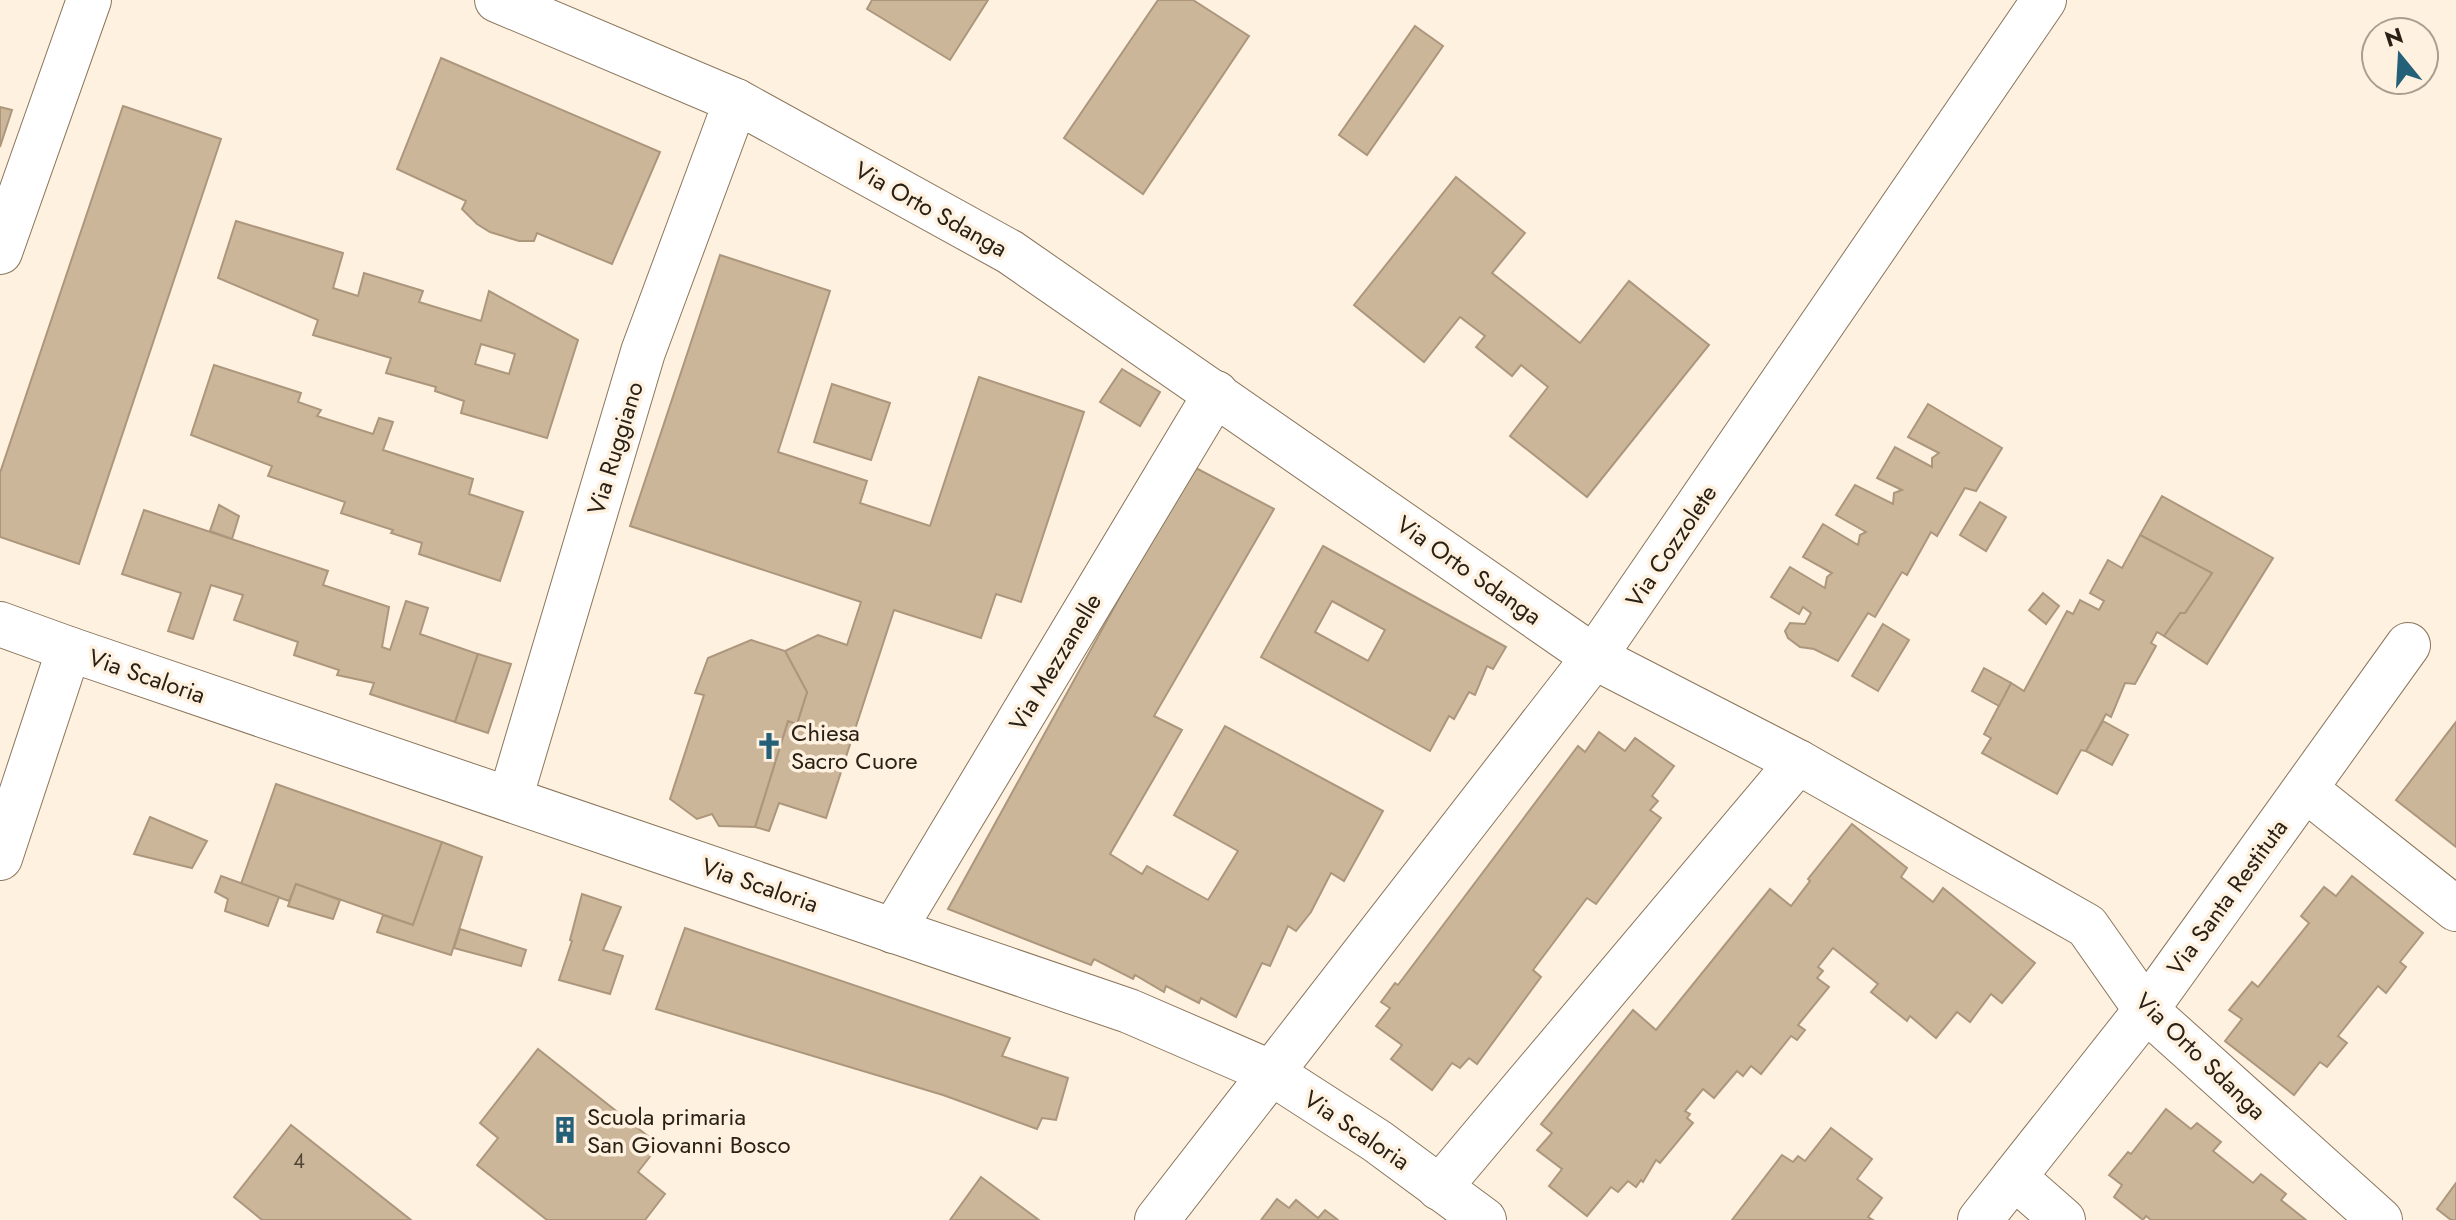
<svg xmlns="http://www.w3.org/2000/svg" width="2456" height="1220" viewBox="0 0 2456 1220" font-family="Jost,sans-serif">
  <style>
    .building { fill: #ccb69a; stroke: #ac977d; stroke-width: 2; fill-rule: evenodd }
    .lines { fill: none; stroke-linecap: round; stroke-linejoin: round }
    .minor-casing { stroke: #8a765c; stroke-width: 46 }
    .major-casing { stroke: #8a765c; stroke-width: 46 }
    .minor { stroke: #fff; stroke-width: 44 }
    .major { stroke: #fff; stroke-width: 44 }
    .labels { text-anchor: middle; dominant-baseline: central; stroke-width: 7; stroke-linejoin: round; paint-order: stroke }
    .number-label { font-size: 20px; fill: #524637 }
    .street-label { font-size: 24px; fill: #292116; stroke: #fff1e0 }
    .poi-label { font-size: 24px; fill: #292116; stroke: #fff1e0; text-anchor: start }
  </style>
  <rect width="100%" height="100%" fill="#fff1e0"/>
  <!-- building -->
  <g class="building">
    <path d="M872,0H988L950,60L867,9Z"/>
    <path d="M1158,0H1193L1249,36L1143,194L1064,138Z"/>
    <path d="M1415,26L1443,46L1367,155L1339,135Z"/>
    <path d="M441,58L660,152L612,264L537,233L534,241H519L490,232L477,224L462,209L466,201L397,169Z"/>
    <path d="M123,106L221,139L79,564L0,537V473Z"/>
    <path d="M0,107L12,110L0,147Z"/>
    <path d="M1456,177L1525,233L1492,273L1580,343L1629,281L1709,345L1587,497L1510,436L1548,387L1521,365L1512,376L1476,347L1485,336L1460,317L1424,362L1354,305Z"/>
    <path d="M236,221L343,253L333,288L358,296L364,273L423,291L419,302L481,321L489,291L578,340L547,438L461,413L464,401L435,391L436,387L386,373L391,358L313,335L318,320L218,278ZM481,344L515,354L509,374L475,364Z"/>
    <path d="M720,255L830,291L778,452L867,481L860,503L930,526L979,377L1084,412L1021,602L996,594L981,638L894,610L826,818L779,803L769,831L755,827L788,721L797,724L807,692L785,651L818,635L847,645L861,602L630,526Z"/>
    <path d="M214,365L301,393L298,402L321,410L317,416L373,434L379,418L393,422L383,450L473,479L469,494L523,512L500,581L419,554L422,543L391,533L393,530L341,513L345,502L268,476L272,466L191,435Z"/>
    <path d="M1122,369L1160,392L1140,426L1100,402Z"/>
    <path d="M832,384L890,403L871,460L814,442Z"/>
    <path d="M1928,404L2002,448L1976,491L1965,488L1937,536L1931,532L1907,575L1902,572L1875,617L1868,613L1838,661L1814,649L1800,647L1788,638L1785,631L1790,623L1805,624L1811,613L1803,607L1799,614L1771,597L1790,567L1825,588L1827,577L1832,573L1803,557L1823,524L1858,545L1860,535L1866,532L1836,515L1855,485L1893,504L1894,493L1902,490L1877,478L1895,447L1932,467V458L1939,453L1908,437Z"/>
    <path d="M1192,466L1274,509L1154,716L1182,730L1110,854L1142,874L1147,866L1208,900L1238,851L1174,815L1225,726L1383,811L1344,881L1331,873L1311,912L1296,931L1288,926L1270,966L1262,963L1236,1017L1201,998L1199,1003L1166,986L1164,992L1135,975L1133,979L1094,959L1091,965L948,909Z"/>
    <path d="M2162,496L2273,558L2207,664L2164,636L2180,613H2185L2212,573L2140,535Z"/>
    <path d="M1980,502L2006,517L1986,551L1960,535Z"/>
    <path d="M219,505L239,516L232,539L210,531Z"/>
    <path d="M144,510L328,571L323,585L389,607L382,647L390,650L406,601L428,608L420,634L478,654L455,722L370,694L374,683L337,675L339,670L294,655L298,642L234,620L243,595L211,585L193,639L168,631L181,593L122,574Z"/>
    <path d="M2140,535L2212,573L2185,613H2180L2164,636L2157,632L2151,643L2156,646L2135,684L2125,683L2111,717L2106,714L2086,751L2081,750L2057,794L1982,753L1991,738L1984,734L2011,683L2024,691L2067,611L2073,614L2080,600L2099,610L2104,601L2090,593L2108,560L2122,568Z"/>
    <path d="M1323,546L1506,647L1493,669L1487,666L1475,695L1469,692L1454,719L1449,716L1430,751L1261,657ZM1332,601L1385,630L1368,661L1315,632Z"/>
    <path d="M2043,593L2059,606L2046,624L2029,610Z"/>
    <path d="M1883,624L1909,640L1878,691L1852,676Z"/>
    <path d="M751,640L785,651L807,692L797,724L788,721L755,827L719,826L712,814L697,819L670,799L704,695L695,693L708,658Z"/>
    <path d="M478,654L511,664L488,733L455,722Z"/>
    <path d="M1984,668L2011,683L1999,706L1972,691Z"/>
    <path d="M2103,721L2128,735L2112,765L2086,751Z"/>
    <path d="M2456,722V847L2396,800Z"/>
    <path d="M1599,732L1625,751L1635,738L1674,766L1652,796L1658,801L1650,810L1661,818L1596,904L1587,898L1533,970L1541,977L1477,1064L1469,1058L1460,1068L1452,1063L1432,1090L1391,1059L1402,1045L1376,1026L1390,1008L1381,1002L1395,983L1398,985L1578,746L1585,752Z"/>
    <path d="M276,784L442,842L413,925L296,884L289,901L241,884Z"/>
    <path d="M150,817L207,841L192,868L134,854Z"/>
    <path d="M1852,824L1907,868L1901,877L1933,902L1943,888L2035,963L2002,1003L1991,994L1970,1022L1957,1012L1936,1038L1910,1016L1907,1021L1871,992L1878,984L1833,948L1818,967L1823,971L1817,978L1829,987L1798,1025L1805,1030L1797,1040L1791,1036L1761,1074L1751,1066L1743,1076L1737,1071L1714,1098L1703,1089L1685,1111L1690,1114L1687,1118L1693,1123L1660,1163L1656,1160L1643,1182L1641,1180L1636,1187L1628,1181L1618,1192L1611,1187L1587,1216L1549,1186L1562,1169L1537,1150L1552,1133L1541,1124L1633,1010L1656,1030L1770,889L1791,906L1810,881L1808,879Z"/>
    <path d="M442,842L482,857L451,955L377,932L383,915L413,925Z"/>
    <path d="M221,876L279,897L268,926L225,911L228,899L215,892Z"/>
    <path d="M2352,876L2423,933L2400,962L2406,967L2386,993L2378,986L2338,1036L2347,1043L2327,1067L2320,1062L2294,1095L2225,1041L2242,1019L2229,1010L2252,982L2258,987L2309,923L2301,916L2324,887L2336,896Z"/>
    <path d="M296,884L340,900L333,919L288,906Z"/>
    <path d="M582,894L621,907L603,950L623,956L610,994L559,980L572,941L570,940Z"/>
    <path d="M685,928L1010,1038L1002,1056L1068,1078L1056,1120L1042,1118L1037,1129L943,1095L656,1009Z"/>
    <path d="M460,929L526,950L521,966L454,948Z"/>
    <path d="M538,1049L659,1145L638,1172L665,1194L645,1220H547L477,1165L498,1138L480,1123Z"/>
    <path d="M2166,1109L2191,1129L2197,1123L2221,1142L2213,1151L2253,1183L2261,1174L2286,1194L2281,1200L2306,1220H2151L2146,1216L2143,1220L2114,1197L2122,1185L2109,1175L2128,1152L2131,1154Z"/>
    <path d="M291,1125L411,1220H262L234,1197Z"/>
    <path d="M1831,1128L1872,1159L1857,1179L1882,1198L1868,1217L1873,1220H1732L1782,1155L1793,1162L1798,1156L1805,1161Z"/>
    <path d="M981,1177L1039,1220H950Z"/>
    <path d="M2456,1183V1220H2451L2437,1209Z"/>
    <path d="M1277,1199L1289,1208L1296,1200L1318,1218L1325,1210L1338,1220H1261Z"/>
  </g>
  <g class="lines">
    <!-- minor casing -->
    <g class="minor-casing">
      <g id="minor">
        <path d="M497,0L736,101L1010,252L1594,657L1798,762L2087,926L2146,1010L2380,1220"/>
        <path d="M0,252L89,0"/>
        <path d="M2305,789L2456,909"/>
        <path d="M510,799L643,352L736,101"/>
        <path d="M0,858L69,649"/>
        <path d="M893,931L1216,393"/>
        <path d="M2014,1177L2063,1220"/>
        <path d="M1439,1188L1798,762"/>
        <path d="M1157,1220L1594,657L2044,0"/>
        <path d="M1980,1220L2146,1010L2408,645"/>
      </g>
    </g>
    <!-- major casing -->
    <g class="major-casing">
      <path id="major" d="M0,624L69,649L1129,1011L1270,1072L1377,1141L1484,1220"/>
    </g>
    <!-- minor -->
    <use href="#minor" class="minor"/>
    <!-- major -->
    <use href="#major" class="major"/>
  </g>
  <!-- icons -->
  <defs>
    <g id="church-bare" transform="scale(2.16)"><path d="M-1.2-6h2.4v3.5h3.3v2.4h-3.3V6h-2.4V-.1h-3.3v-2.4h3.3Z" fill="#256079" stroke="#fff1e0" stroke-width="2.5" paint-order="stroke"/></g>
    <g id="building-bare" transform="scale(2.16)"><path d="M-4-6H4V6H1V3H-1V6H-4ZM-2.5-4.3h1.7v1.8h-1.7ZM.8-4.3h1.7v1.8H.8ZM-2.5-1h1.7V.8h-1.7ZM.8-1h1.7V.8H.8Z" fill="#256079" stroke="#fff1e0" stroke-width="2.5" paint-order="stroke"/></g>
  </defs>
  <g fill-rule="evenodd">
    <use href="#church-bare" x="769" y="746"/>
    <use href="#building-bare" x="565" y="1130"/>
  </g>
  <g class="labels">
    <!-- number labels -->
    <g class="number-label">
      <text x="299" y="1161">4</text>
    </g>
    <!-- street labels -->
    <g class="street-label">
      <text transform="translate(931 209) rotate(29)">Via Orto Sdanga</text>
      <text transform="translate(615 448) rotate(-73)">Via Ruggiano</text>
      <text transform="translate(1671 546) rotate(-56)">Via Cozzolete</text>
      <text transform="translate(1469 570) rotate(35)">Via Orto Sdanga</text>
      <text transform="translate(1055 662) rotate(-59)">Via Mezzanelle</text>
      <text transform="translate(147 676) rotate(19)">Via Scaloria</text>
      <text transform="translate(760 885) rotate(19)">Via Scaloria</text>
      <text transform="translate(2227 897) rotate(-54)">Via Santa Restituta</text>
      <text transform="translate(2201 1056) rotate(44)">Via Orto Sdanga</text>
      <text transform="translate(1357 1130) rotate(34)">Via Scaloria</text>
    </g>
    <!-- poi labels -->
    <g class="poi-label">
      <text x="791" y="732">Chiesa<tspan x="791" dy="28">Sacro Cuore</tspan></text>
      <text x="587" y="1116">Scuola primaria<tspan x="587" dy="28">San Giovanni Bosco</tspan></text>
    </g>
  </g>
  <!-- north arrow -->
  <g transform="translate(2400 56) rotate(342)"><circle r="38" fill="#fff1e0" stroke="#a99e8f" stroke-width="2"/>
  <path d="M0-6L14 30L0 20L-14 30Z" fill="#256079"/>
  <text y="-12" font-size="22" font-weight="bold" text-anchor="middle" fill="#292116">N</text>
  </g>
</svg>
